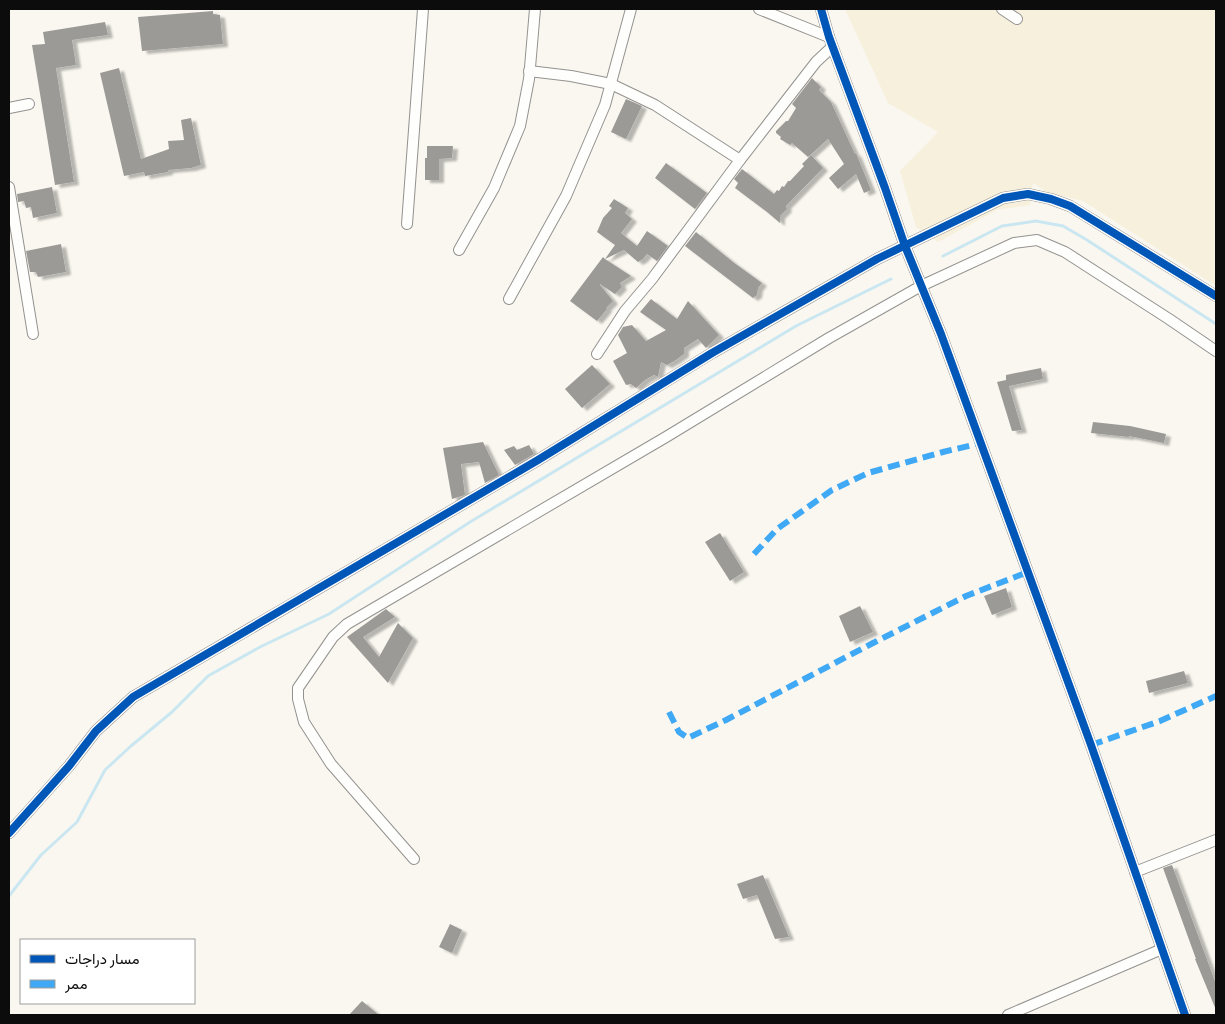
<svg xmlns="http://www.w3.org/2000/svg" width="1225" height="1024" viewBox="0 0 1225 1024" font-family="Literata,Vazirmatn,serif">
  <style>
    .farmland { fill: #f6f0dd }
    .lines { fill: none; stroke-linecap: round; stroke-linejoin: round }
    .stream { stroke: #cae7f1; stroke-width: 3 }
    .building { fill: #9c9a96; filter: url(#shadow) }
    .minor-casing { stroke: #93928f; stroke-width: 12 }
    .minor { stroke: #fefefd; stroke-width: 10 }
    .quiet { stroke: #3fa9f5; stroke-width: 6; stroke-dasharray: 12 6; stroke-linecap: butt }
    .cycleway-casing { stroke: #fff; stroke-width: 11 }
    .cycleway { stroke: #0057b8; stroke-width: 8 }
  </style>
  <defs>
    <filter id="shadow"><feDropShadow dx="5" dy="3" stdDeviation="1" flood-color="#0004"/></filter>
  </defs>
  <rect width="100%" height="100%" fill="#faf7f0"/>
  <!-- farmland -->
  <path class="farmland" d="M845,9H1216V286L1083,201L1046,192L1033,183L1030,205L997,210L938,242L916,227L900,171L938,132L888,103Z"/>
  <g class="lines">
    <!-- stream -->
    <g class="stream">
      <path d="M943,256L1002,226L1036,221L1063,226L1087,240L1216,324"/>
      <path d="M9,896L41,855L77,822L105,770L131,746L172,712L208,676L260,647L329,614L470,522L796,326L891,279"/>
    </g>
  </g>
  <!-- building -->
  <g class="building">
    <path d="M213,11V14L220,15L223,44L142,51L138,17Z"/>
    <path d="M105,22L108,35L72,40L76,65L56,68L74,182L55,185L32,45L45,44L43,32Z"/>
    <path d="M119,68L141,159L169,149L168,141L184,140L181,120L191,118L201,165L191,168L168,170V172L145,176L144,172L124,176L100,73Z"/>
    <path d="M812,78L821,87L819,90L831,102L855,154L856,153L871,190L864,193L856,174L838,189L829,178L844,164L828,139L808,157L792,143L790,145L780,139L781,137L776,133V131L786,121H788L796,108L792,104Z"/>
    <path d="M626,99L642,106L626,139L611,132Z"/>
    <path d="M427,146H453L452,158L439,159V180H425V158H427Z"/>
    <path d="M811,155L823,168L786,206L787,209L780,216V223L767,212L735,188L738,183L734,179L742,169L774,194L777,190L779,191L782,186L784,187L788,181H790L804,166L802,164Z"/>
    <path d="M666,163L707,193L695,209L655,178Z"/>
    <path d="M52,187L57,213L33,218L31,207L26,208L24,201L18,202L17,194Z"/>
    <path d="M614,199L628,208L625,213L632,219L621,233L637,246L647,231L668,246L657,261L647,254L643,259L638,262L624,250L605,259L631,276L620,283L622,287L615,294L600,284V285L613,301L606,308L607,309L597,321L570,301L603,257L605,259L615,245L597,232L603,218L612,208L609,206Z"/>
    <path d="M696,232L733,262L762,283L758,288L757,295L753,298L685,246Z"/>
    <path d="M61,244L66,272L38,277L36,272H30L26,251Z"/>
    <path d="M651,299L677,319L688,301L719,335L706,348L698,339L684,348V354L676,360L667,365L661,362L658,377L654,375L645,380L636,388L631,384L626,385L613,361L627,353L618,335L623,327L632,325L646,341L666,330L640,312Z"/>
    <path d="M592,365L610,384L582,408L565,389Z"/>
    <path d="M1041,368L1043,379L1009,386L1022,430L1012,431L997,382L1006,380V375Z"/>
    <path d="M1093,422L1130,426L1166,434L1164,443L1129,436V437L1091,433Z"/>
    <path d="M483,442L499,475L485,483L479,462L461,464L465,495L452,499L443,448Z"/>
    <path d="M529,445L534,454L515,465L504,450L514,446L517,450Z"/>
    <path d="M720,533L744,572L730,581L705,542Z"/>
    <path d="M1006,588L1012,607L992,615L984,596Z"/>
    <path d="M860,606L873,632L850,642L839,616Z"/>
    <path d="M386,609L395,617L363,637L379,657L398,623L413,638L388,683L347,637Z"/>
    <path d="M1184,671L1188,683L1149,693L1146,681Z"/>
    <path d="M1172,865L1216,984V1010L1195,959H1196L1163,868Z"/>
    <path d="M763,875L789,937L775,939L757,895L743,899L737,884Z"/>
    <path d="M450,924L462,930L452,953L439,947Z"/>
    <path d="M362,1001L379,1015H349Z"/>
  </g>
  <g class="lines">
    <!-- minor casing -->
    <g class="minor-casing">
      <g id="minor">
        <path d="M759,9L829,37"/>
        <path d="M821,9L829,37L885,188L905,246L941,334L1091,745L1185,1015"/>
        <path d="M1002,9L1017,19"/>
        <path d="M529,71L571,76L611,84L655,105L740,160"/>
        <path d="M9,108L29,104"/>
        <path d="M9,187L33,334"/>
        <path d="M407,224L423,9"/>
        <path d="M459,250L494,188L520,126L529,79L535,9"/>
        <path d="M509,299L566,196L605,105L631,9"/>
        <path d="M597,354L625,311L652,279L740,160L816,62L832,47"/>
        <path d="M9,833L69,766L96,731L133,697L538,460L712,353L877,259L1003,198L1028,194L1051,199L1070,206L1216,296"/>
        <path d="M414,859L331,764L304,722L298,699V688L333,637L347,624L666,437L829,338L921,286L1014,243L1037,240L1065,252L1169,319L1216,351"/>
        <path d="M1135,872L1216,840"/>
        <path d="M1008,1015L1162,949"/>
      </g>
    </g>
    <!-- minor -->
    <use href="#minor" class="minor"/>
    <!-- quiet -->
    <g class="quiet">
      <path d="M754,554L777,529L832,490L868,473L943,452L981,443"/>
      <path d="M669,712L679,732L688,738L726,720L873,643L966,596L1028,572"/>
      <path d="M1091,745L1160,721L1216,696"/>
    </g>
    <!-- cycleway casing -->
    <g class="cycleway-casing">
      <g id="cycleway">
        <path d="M821,9L829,37L885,188L905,246L941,334L1091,745L1185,1015"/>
        <path d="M9,833L69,766L96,731L133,697L538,460L712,353L877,259L1003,198L1028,194L1051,199L1070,206L1216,296"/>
      </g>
    </g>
    <!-- cycleway -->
    <use href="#cycleway" class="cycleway"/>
  </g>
  <!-- border -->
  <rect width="1225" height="1024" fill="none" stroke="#0c0c0c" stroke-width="20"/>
  <!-- legend -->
  <rect x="20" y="939" width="175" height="65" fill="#ffffff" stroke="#9e9e9e"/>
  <rect x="30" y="955" width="25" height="8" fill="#0057b8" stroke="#9e9e9e"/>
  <text x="65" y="964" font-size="15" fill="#0c0c0c">مسار دراجات</text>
  <rect x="30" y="980" width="25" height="8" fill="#3fa9f5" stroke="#9e9e9e"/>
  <text x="65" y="989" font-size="15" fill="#0c0c0c">ممر</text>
</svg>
